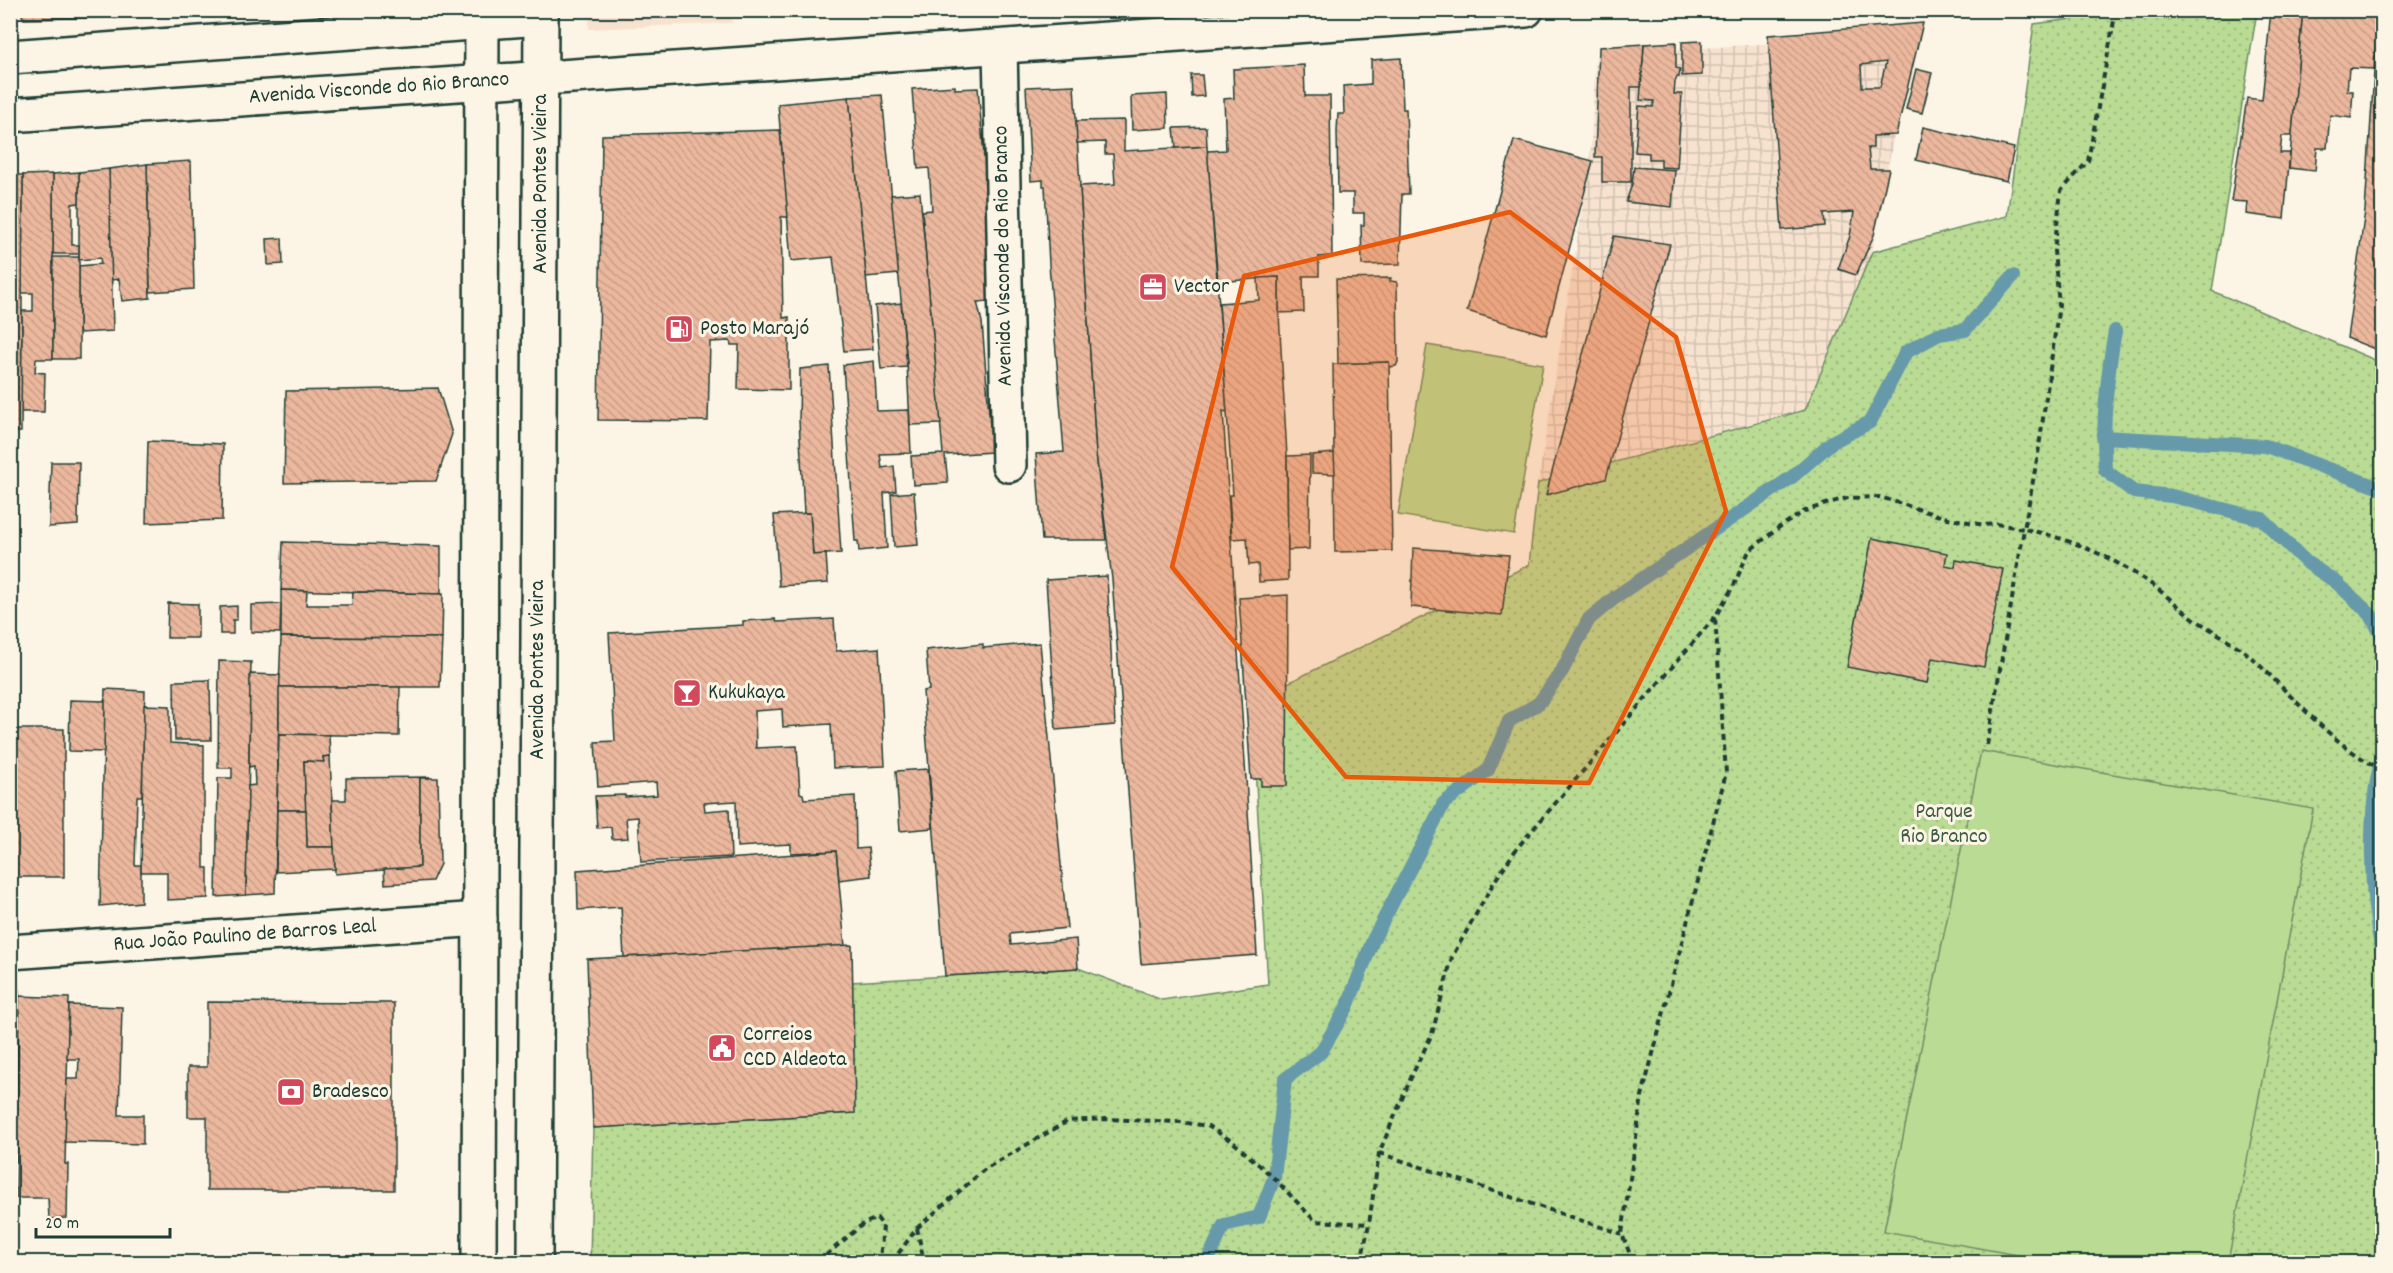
<svg xmlns="http://www.w3.org/2000/svg" width="2393" height="1273" viewBox="0 0 2393 1273" font-family="Dekko,sans-serif">
  <style>
    .built { fill: #f7e2cf }
    .industrial { fill: url(#industrial-grid) }
    .grass { fill: url(#grass-dots); stroke: #6c8c64; stroke-width: 1.5 }
    .pitch { fill: #b9db94; stroke: #6c8c64; stroke-width: 1.5 }
    .lines { fill: none; stroke-linecap: round; stroke-linejoin: round }
    .stream { stroke: #669aaa; stroke-width: 14 }
    .building { fill: url(#building-back-hatch); stroke: #1f3d34; stroke-width: 1.5; fill-rule: evenodd }
    .minor-casing { stroke: #1f3d34; stroke-width: 38 }
    .major-casing { stroke: #1f3d34; stroke-width: 38 }
    .path { stroke: #1f3d34; stroke-width: 4; stroke-dasharray: 6 4.5; stroke-linecap: butt }
    .minor { stroke: #fcf5e5; stroke-width: 33 }
    .major { stroke: #fcf5e5; stroke-width: 33 }
    .marked { fill: #e8590c; fill-opacity: 0.2; stroke: #e8590c; stroke-width: 4.5; stroke-linejoin: round }
    .labels { text-anchor: middle; dominant-baseline: central; stroke-width: 6; stroke-linejoin: round; paint-order: stroke }
    .street-label { font-size: 22px; fill: #1f3d34; stroke: #fcf5e5 }
    .poi-label { font-size: 22px; fill: #1f3d34; stroke: #fcf5e5; text-anchor: start }
    .park-label { font-size: 22px; fill: #3e5d47; stroke: #fcf5e5 }
  </style>
  <defs>
    <pattern id="industrial-grid" width="8" height="8" patternUnits="userSpaceOnUse" patternTransform="scale(1.5)"><rect width="8" height="8" fill="#f7e2cf"/><path d="M0 4h8M4 0v8" fill="none" stroke="#d3c3b2"/></pattern>
    <pattern id="grass-dots" width="8" height="8" patternUnits="userSpaceOnUse" patternTransform="scale(1.5)"><rect width="8" height="8" fill="#b9db94"/><path d="M2 2h.1M6 6h.1" fill="none" stroke="#9fbd80" stroke-width="1.8" stroke-linecap="round"/></pattern>
    <pattern id="building-back-hatch" width="6" height="6" patternUnits="userSpaceOnUse" patternTransform="scale(1.5)"><rect width="6" height="6" fill="#ebb79d"/><path d="M-1 5l2 2M0 0l6 6M5-1l2 2" fill="none" stroke="#c99e88"/></pattern>
  </defs>
  <rect width="100%" height="100%" fill="#fcf5e5"/>
  <filter id="ink" filterUnits="userSpaceOnUse"><feTurbulence type="fractalNoise" baseFrequency=".0167" numOctaves="2"/><feDisplacementMap in="SourceGraphic" scale="12" xChannelSelector="R" yChannelSelector="G"/><feConvolveMatrix kernelMatrix="1 2 1 2 8 2 1 2 1" color-interpolation-filters="sRGB"/></filter>
  <g filter="url(#ink)">
    <!-- built -->
    <path class="built" d="M589,11H731L732,23L589,29Z"/>
    <!-- industrial -->
    <path class="industrial" d="M1913,34L1872,252L1805,410L1538,483L1590,161L1596,55Z"/>
    <!-- grass -->
    <path class="grass" d="M2142,10L2257,11L2212,291L2382,363V1262H590L593,1128L854,1113L852,982L1078,968L1162,1000L1268,984L1251,701L1529,565L1538,483L1805,410L1872,252L2007,216L2034,24Z"/>
    <!-- pitch -->
    <g class="pitch">
      <path d="M1427,345L1543,364L1514,534L1398,515Z"/>
      <path d="M1981,751L2313,809L2228,1262H2056L1884,1231Z"/>
    </g>
    <g class="lines">
      <!-- stream -->
      <g class="stream">
        <path d="M2115,331C2107,376 2102,424 2105,470L2134,492L2172,496L2262,519L2306,562L2336,582L2371,615L2382,636"/>
        <path d="M2103,437L2266,446L2382,489"/>
        <path d="M2382,758C2367,811 2370,897 2382,951"/>
        <path d="M1207,1262L1224,1225L1259,1217L1274,1178L1285,1079L1321,1052L1347,1007L1373,940L1444,803L1488,770L1509,721L1539,703L1562,671L1589,619L1618,595L1792,477L1832,442L1870,422L1906,352L1939,334L1965,330L2013,276"/>
      </g>
    </g>
    <!-- building -->
    <g class="building">
      <path d="M177,10V16L24,19L20,11Z"/>
      <path d="M2271,10H2303L2292,136H2282L2280,153H2290L2284,219L2246,214L2247,202L2231,201L2247,98L2262,100Z"/>
      <path d="M2303,10H2378L2375,69L2349,68L2347,91H2353L2351,118L2330,115L2327,148H2317L2315,171L2289,168Z"/>
      <path d="M2378,10H2382V352L2347,338L2365,211Z"/>
      <path d="M1923,23L1896,135L1873,136V148H1868L1870,169H1889L1874,235L1856,275L1838,269L1850,236L1854,212L1824,214L1825,226L1782,230L1768,35ZM1886,62L1880,87H1862L1861,65Z"/>
      <path d="M1702,41V75L1682,76V42Z"/>
      <path d="M1676,42V68L1680,69L1679,77H1677L1675,82L1674,94H1682L1677,168L1661,167V159H1649V153L1635,152L1639,106L1653,107L1654,101L1640,100L1644,44Z"/>
      <path d="M1644,44L1641,87H1631V182H1602V157H1595L1599,47Z"/>
      <path d="M1401,58L1403,109H1406L1409,194H1402L1400,264L1362,265L1361,225H1364V213H1353V193H1338L1337,131L1338,114H1344L1343,86L1371,84V60Z"/>
      <path d="M1304,65L1305,96H1330L1332,256L1319,257V276H1303L1304,312L1279,313V277L1218,282L1207,151L1226,150L1224,99L1234,98L1233,69Z"/>
      <path d="M1916,69L1932,73L1922,113L1906,109Z"/>
      <path d="M1191,75H1202L1204,96L1192,97Z"/>
      <path d="M1074,85L1096,453L1106,540H1042L1036,454L1064,452L1049,264L1045,186H1043V180L1031,181L1026,87Z"/>
      <path d="M955,86V89L978,88L997,301L977,302L982,322L992,452L945,455L948,483L913,485L911,456L943,454L922,211L932,210L929,168L918,169L912,89Z"/>
      <path d="M1167,94L1168,128L1132,130L1131,96Z"/>
      <path d="M882,95L899,274L866,277L849,97Z"/>
      <path d="M849,97L873,349L844,351L833,257L791,261L778,104Z"/>
      <path d="M1124,120V151L1207,146L1227,412L1223,411L1257,955L1141,964L1112,579L1096,453L1080,186L1115,184L1113,154H1105V142L1077,143L1076,121Z"/>
      <path d="M1206,127L1207,146L1176,148L1174,128Z"/>
      <path d="M1923,127L2014,148L2007,181L1916,160Z"/>
      <path d="M780,130L788,217H781L783,318L789,317V390L738,389L739,345H731L730,341L710,342L708,421L598,420L602,135Z"/>
      <path d="M1514,140L1593,161L1546,335L1467,311Z"/>
      <path d="M191,161L194,289L150,292L147,164Z"/>
      <path d="M147,164L150,298L122,301L119,279L111,280L109,169Z"/>
      <path d="M1634,167L1675,170L1672,207L1626,202L1632,184Z"/>
      <path d="M109,169L113,331L79,333V266L101,264L100,258L79,260V172Z"/>
      <path d="M79,172V203L72,204V245H79V254H53V174Z"/>
      <path d="M53,174V359H36L35,372L45,373L44,412H21L22,311H33V293H22L23,175Z"/>
      <path d="M10,175H23L21,432H10Z"/>
      <path d="M920,193L941,424L910,425L907,363L891,195Z"/>
      <path d="M1614,236L1670,244L1606,479L1546,495Z"/>
      <path d="M282,238L283,264L268,265L267,239Z"/>
      <rect x="53" y="257" width="26" height="102"/>
      <path d="M1279,277V313L1287,456L1288,580L1259,582L1258,564L1249,565L1247,538L1232,539L1229,495H1233L1219,303L1259,300L1258,278Z"/>
      <path d="M1391,278L1390,281L1397,282L1398,362L1396,366L1390,367L1389,362L1338,364L1336,279Z"/>
      <path d="M901,303L907,367L881,369L875,306Z"/>
      <path d="M874,361L877,411L909,410L911,453L880,454L882,468L894,466L896,491L884,493L887,548L859,551L858,541H855L843,365Z"/>
      <path d="M1389,362L1392,551L1335,552L1333,364Z"/>
      <path d="M829,366L841,553L813,555L810,513H804L799,420L800,369Z"/>
      <path d="M438,388L452,434L436,481L284,483L286,391Z"/>
      <path d="M148,441L223,444L222,520L146,523Z"/>
      <path d="M1334,453L1335,474L1312,473V455Z"/>
      <path d="M1310,455L1309,549L1288,550L1287,456Z"/>
      <path d="M51,462H79L78,525L49,527Z"/>
      <path d="M914,492L918,545L894,547L891,494Z"/>
      <path d="M810,513L813,555L826,554L828,583L779,586L774,515Z"/>
      <path d="M1872,538L1947,553L1945,565L1955,567L1956,560L2003,569L1984,667L1932,658L1927,683L1847,667Z"/>
      <path d="M283,542L441,546V594L281,590Z"/>
      <path d="M1413,548L1509,555L1502,615L1411,607Z"/>
      <path d="M1107,576L1115,725L1056,730L1046,580Z"/>
      <path d="M281,590L307,591L306,605H352L353,592L443,594L442,638L281,637Z"/>
      <path d="M1288,595L1287,786H1261V779H1251L1239,598Z"/>
      <path d="M168,603L198,604V638H167Z"/>
      <path d="M281,604L280,633L251,632V605Z"/>
      <path d="M237,606V620H233V634H220V607Z"/>
      <path d="M775,619L777,622L834,619L836,651L879,648L885,766L833,768L831,724L783,727L782,709L755,711L756,748L797,746L800,793L803,794L804,799L855,796L856,849L868,848L871,876L839,880L836,851L791,853V844L737,847L736,801L704,803L705,811L729,809L731,857L641,862L638,817L626,818L628,838L612,839L611,827L597,828L595,796L625,795V797L657,795L656,782L598,787L595,742L615,741L609,633L743,625V621Z"/>
      <path d="M281,637L442,638L440,687H279Z"/>
      <path d="M1040,643L1067,928L1010,934L1011,945L1076,939L1078,968L945,976L923,691L929,690L926,650L983,644V648Z"/>
      <path d="M219,661L251,662L246,895L216,897L218,778H232V768H218Z"/>
      <path d="M250,674L280,675L279,710L275,893L246,895L248,786L255,785L254,766L249,767Z"/>
      <path d="M210,680L211,740H175L174,681Z"/>
      <path d="M279,687H400L399,736L279,734Z"/>
      <path d="M105,689L145,691L142,796H137L135,865H141V902L100,906Z"/>
      <path d="M70,700L105,701L104,752L69,751Z"/>
      <path d="M144,705L170,706V743L204,745V868H208V898L167,900V872H141Z"/>
      <path d="M13,729H64V877H14V801L11,800Z"/>
      <path d="M279,734L329,735L330,756L323,757L324,762L304,761L306,810H277Z"/>
      <path d="M330,756L334,847H307L304,761L324,762L323,757Z"/>
      <path d="M928,769L933,828L900,831L896,771Z"/>
      <path d="M430,777L420,778V867L335,874L332,800H346V778Z"/>
      <path d="M420,778H438L440,864L432,881L385,884L384,869L420,867Z"/>
      <path d="M277,810H306L307,847H334L335,869L276,872Z"/>
      <path d="M836,851L845,946L624,957L621,907L578,910L577,870Z"/>
      <path d="M852,945L855,1113L593,1128L587,959Z"/>
      <path d="M10,990H19L16,1161H10Z"/>
      <path d="M19,996L69,998L65,1164H68L67,1218L49,1219L48,1198H16Z"/>
      <path d="M207,1002L394,1003V1190H207V1117H188V1067H207Z"/>
      <path d="M69,1005L122,1007L119,1115H143V1144L65,1142L67,1079H78L79,1059H67Z"/>
    </g>
    <g class="lines">
      <!-- minor casing -->
      <g class="minor-casing">
        <g id="minor">
          <path d="M1000,47L1009,465"/>
          <path d="M10,952L480,919"/>
        </g>
      </g>
      <!-- major casing -->
      <g class="major-casing">
        <g id="major">
          <path d="M10,57L541,18"/>
          <path d="M10,115L1526,10"/>
          <path d="M479,1262L482,10"/>
          <path d="M535,1262L541,10"/>
        </g>
      </g>
      <!-- path -->
      <g class="path">
        <path d="M1987,745L2024,529C2068,538 2108,555 2145,580C2162,591 2176,605 2192,617C2211,631 2235,642 2252,658C2295,698 2330,743 2382,770"/>
        <path d="M1379,1153L1622,1234"/>
        <path d="M917,1228L924,1262"/>
        <path d="M587,1262L819,1261L863,1224L877,1218L883,1226L880,1262"/>
        <path d="M892,1262L917,1228L985,1169L1068,1121L1105,1119L1180,1122L1208,1126L1233,1142L1274,1178L1315,1221L1369,1224"/>
        <path d="M1361,1262L1369,1224L1379,1153L1413,1073L1432,1034L1452,957L1494,882L1517,848L1715,617L1734,585L1749,551L1778,528L1805,511L1832,502L1848,498L1880,497L1943,517L1984,525L1997,524L2024,529L2038,454L2059,305L2054,251L2061,191L2088,161L2116,10"/>
        <path d="M1633,1262L1622,1234L1642,1096L1726,773L1715,617"/>
      </g>
      <!-- minor -->
      <use href="#minor" class="minor"/>
      <!-- major -->
      <use href="#major" class="major"/>
    </g>
  </g>
  <!-- marked area -->
  <path class="marked" d="M1510,212L1676,337L1726,511L1589,783L1346,777L1172,567L1244,276Z"/>
  <!-- icons -->
  <defs>
    <g id="office-square" transform="scale(1.5)"><rect x="-9" y="-9" width="18" height="18" rx="4" fill="#d1495b" stroke="#fcf5e5"/><path d="M-6-3h4V-5.5h4V-3h4V5H-6ZM-1-4.5V-3h2v-1.5ZM-6 0V1H6V0Z" fill="#fff"/></g>
    <g id="fuel-square" transform="scale(1.5)"><rect x="-9" y="-9" width="18" height="18" rx="4" fill="#d1495b" stroke="#fcf5e5"/><path d="M-5.5-6h7V0h2V4h1.3V-2.5L3-4.5l.8-.8L6-3V5H2.5V1h-1V6h-7ZM-4.2-4.7v3.2H.2V-4.7Z" fill="#fff"/></g>
    <g id="bar-square" transform="scale(1.5)"><rect x="-9" y="-9" width="18" height="18" rx="4" fill="#d1495b" stroke="#fcf5e5"/><path d="M-6-5H6L.8 .8V4.5H3.5V6h-7V4.5H-.8V.8Z" fill="#fff"/></g>
    <g id="civic-square" transform="scale(1.5)"><rect x="-9" y="-9" width="18" height="18" rx="4" fill="#d1495b" stroke="#fcf5e5"/><path d="M-.6-6.5H3V-4.5H.6V-3L4-1V1h2V6H-6V1h2V-1L-.6-3ZM-1.2 2.5V6h2.4V2.5Z" fill="#fff"/></g>
    <g id="bank-square" transform="scale(1.5)"><rect x="-9" y="-9" width="18" height="18" rx="4" fill="#d1495b" stroke="#fcf5e5"/><path d="M-6-4H6V4H-6ZM0-2.3a2.3 2.3 0 1 0 0 4.6a2.3 2.3 0 1 0 0-4.6Z" fill="#fff"/></g>
  </defs>
  <g fill-rule="evenodd">
    <use href="#office-square" x="1153" y="287"/>
    <use href="#fuel-square" x="679" y="329"/>
    <use href="#bar-square" x="687" y="693"/>
    <use href="#civic-square" x="722" y="1048"/>
    <use href="#bank-square" x="291" y="1092"/>
  </g>
  <g class="labels">
    <!-- street labels -->
    <g class="street-label">
      <text transform="translate(379 89) rotate(-4)">Avenida Visconde do Rio Branco</text>
      <text transform="translate(541 184) rotate(-90)">Avenida Pontes Vieira</text>
      <text transform="translate(1004 256) rotate(-91)">Avenida Visconde do Rio Branco</text>
      <text transform="translate(538 670) rotate(-90)">Avenida Pontes Vieira</text>
      <text transform="translate(245 936) rotate(-4)">Rua João Paulino de Barros Leal</text>
    </g>
    <!-- poi labels -->
    <g class="poi-label">
      <text x="1174" y="287">Vector</text>
      <text x="700" y="329">Posto Marajó</text>
      <text x="708" y="693">Kukukaya</text>
      <text x="743" y="1035">Correios<tspan x="743" dy="25">CCD Aldeota</tspan></text>
      <text x="312" y="1092">Bradesco</text>
    </g>
    <!-- park labels -->
    <g class="park-label">
      <text x="1944" y="812">Parque<tspan x="1944" dy="25">Rio Branco</tspan></text>
    </g>
  </g>
  <!-- margin -->
  <rect width="2393" height="1273" fill="none" stroke="#fcf5e5" stroke-width="36"/>
  <rect x="18" y="18" width="2357" height="1237" fill="none" stroke="#1f3d34" stroke-width="2" filter="url(#ink)"/>
  <!-- scale -->
  <path d="M36 1228v9h134v-9" fill="none" stroke="#1f3d34" stroke-width="3"/>
  <text x="45" y="1228" font-size="18" fill="#1f3d34" stroke="#fcf5e5" stroke-width="4.5" paint-order="stroke">20 m</text>
</svg>
